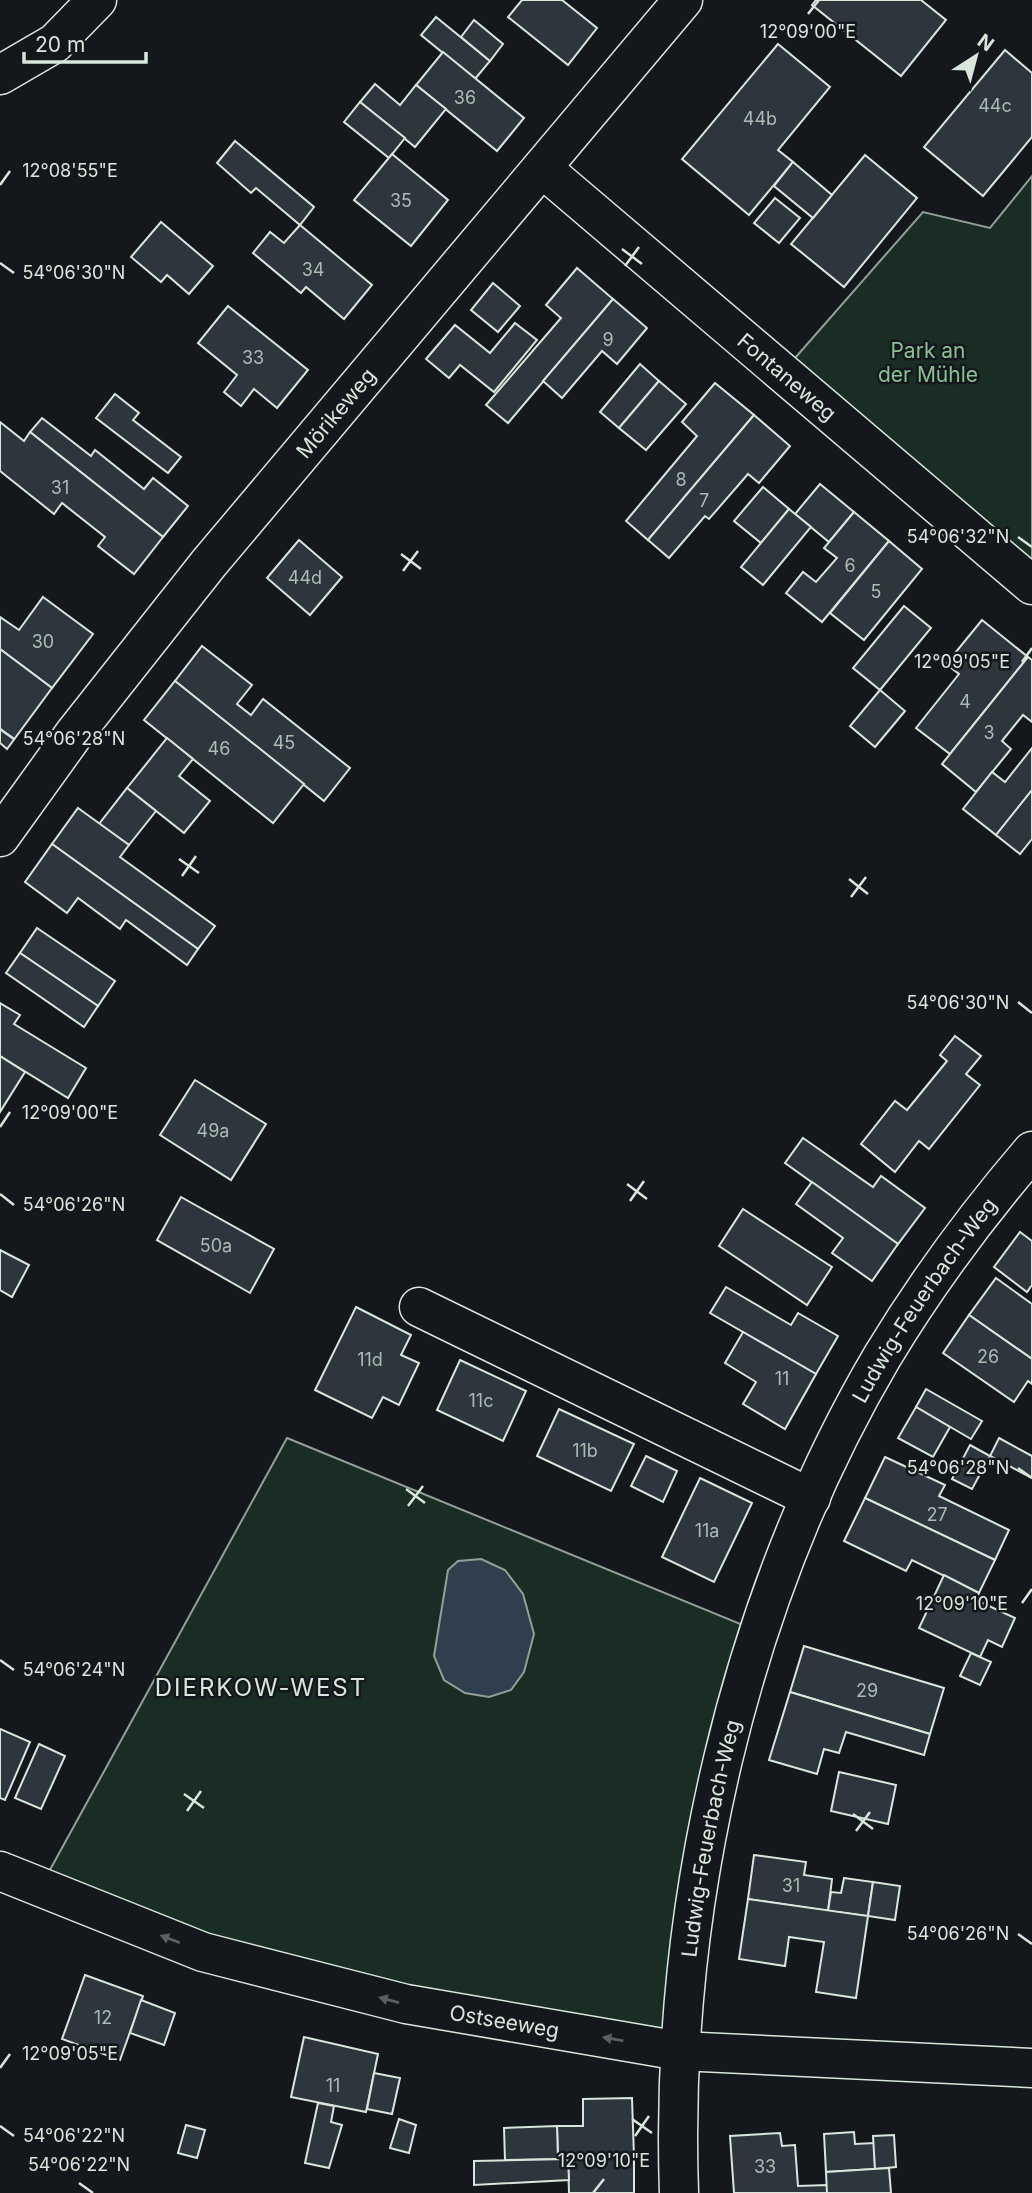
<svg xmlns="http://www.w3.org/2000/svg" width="1032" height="2193" viewBox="0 0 1032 2193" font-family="Inter,sans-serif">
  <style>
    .green { fill: #1a2d24; stroke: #939e99; stroke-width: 2 }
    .water { fill: #2f3f4d; stroke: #939e99; stroke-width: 2 }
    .building { fill: #2c363c; stroke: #d8e6dc; stroke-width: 2 }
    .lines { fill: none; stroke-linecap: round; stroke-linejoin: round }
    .minor-casing { stroke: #d8e6dc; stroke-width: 41 }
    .minor { stroke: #14181c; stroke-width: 38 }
    .oneway { fill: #59605f }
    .ticks { fill: none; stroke: #d8e6dc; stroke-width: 2.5 }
    .labels { text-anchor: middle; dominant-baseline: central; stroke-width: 5; stroke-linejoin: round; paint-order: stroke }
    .number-label { font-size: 18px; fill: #adbab4 }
    .park-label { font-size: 21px; fill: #8ac095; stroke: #14181c }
    .street-label { font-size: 21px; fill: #d8e6dc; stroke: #14181c }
    .quarter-label { font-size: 24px; letter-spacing: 2px; fill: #d8e6dc; stroke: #14181c }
    .ticks-label { font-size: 18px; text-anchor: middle; fill: #d8e6dc; stroke: #14181c; stroke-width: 5; stroke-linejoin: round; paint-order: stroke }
  </style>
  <rect width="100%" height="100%" fill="#14181c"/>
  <!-- green -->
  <g class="green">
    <path d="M1032,176V585L781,374L923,212L990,228Z"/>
    <path d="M287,1438L760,1632L680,2051L406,2004L40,1888Z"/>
  </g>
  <!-- water -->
  <path class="water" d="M481,1559L505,1570L523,1594L534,1634L524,1672L511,1690L489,1697L465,1693L444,1680L434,1656L448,1570L458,1561Z"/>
  <!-- building -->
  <g class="building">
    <path d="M522,0H562L597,28L568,65L508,17Z"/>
    <path d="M816,0H921L946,20L901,76L812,5Z"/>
    <path d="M436,17L490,61L475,79L421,35Z"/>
    <path d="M474,20L503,44L490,61L461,37Z"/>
    <path d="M778,44L830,87L778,150L793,162L749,215L682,159Z"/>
    <path d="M1005,50L1032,73V137L983,196L924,147Z"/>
    <path d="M443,52L524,118L497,151L416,85Z"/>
    <path d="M375,84L400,105L416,85L446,109L415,147L360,102Z"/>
    <path d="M360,102L405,138L389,158L344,122Z"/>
    <path d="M235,141L314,207L300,225L256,188L251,193L217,163Z"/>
    <path d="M392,154L448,200L411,246L354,200Z"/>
    <path d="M865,155L917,198L844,287L791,244Z"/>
    <path d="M793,162L832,195L813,218L774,186Z"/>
    <path d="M775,198L800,218L779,243L754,223Z"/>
    <path d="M161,222L213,266L189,294L167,275L161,282L131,257Z"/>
    <path d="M300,225L372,285L344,319L306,287L301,293L253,253L270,232L284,243Z"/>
    <path d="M577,268L613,299L508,423L486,405L561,318L546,305Z"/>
    <path d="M493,283L520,306L498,332L471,310Z"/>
    <path d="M613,299L647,328L617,364L602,351L562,398L543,381Z"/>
    <path d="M228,306L308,370L277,408L254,389L241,406L224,392L237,375L198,343Z"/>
    <path d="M515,323L537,340L494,392L460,365L449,378L426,359L455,325L490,353Z"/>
    <path d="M640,364L659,381L619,428L600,412Z"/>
    <path d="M659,381L686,404L646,450L619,428Z"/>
    <path d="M715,383L754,415L648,540L626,521L697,436L682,422Z"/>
    <path d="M115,394L139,413L133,420L181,457L168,473L96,418Z"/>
    <path d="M754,415L790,446L759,483L748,474L709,519L705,516L669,558L648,540Z"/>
    <path d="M42,418L91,456L95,450L144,489L153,478L188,506L163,537L30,432Z"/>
    <path d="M0,422L24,441L30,432L163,537L134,574L98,546L105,537L62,503L54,514L0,471Z"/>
    <path d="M820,484L854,512L829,542L795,514Z"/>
    <path d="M763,487L789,509L761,543L734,521Z"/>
    <path d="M789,509L811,527L763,585L741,567Z"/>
    <path d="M854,512L889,541L822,622L786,593L803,572L816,582L837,558L824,548Z"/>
    <path d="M299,540L342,577L310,615L267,578Z"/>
    <path d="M889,541L922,569L864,640L830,613Z"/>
    <path d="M43,597L93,634L52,688L0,649V617L19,630Z"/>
    <path d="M904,606L931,628L880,690L853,668Z"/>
    <path d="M982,620L1028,657L950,754L916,728L959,674L946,664Z"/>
    <path d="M202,646L252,685L237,704L251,715L263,699L350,768L324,801L175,681Z"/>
    <path d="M0,649L52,688L7,749L0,743Z"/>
    <path d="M1028,657L1032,660V722L1023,715L1002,741L1011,749L976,792L942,764Z"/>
    <path d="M175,681L304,784L273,823L144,720Z"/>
    <path d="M880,690L905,711L875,747L850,726Z"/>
    <path d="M167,738L193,759L179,776L210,801L184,833L127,788Z"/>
    <path d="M1032,748V790L996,835L963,809L992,772L1005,782Z"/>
    <path d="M127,788L156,811L129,845L99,824Z"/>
    <path d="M1032,790V839L1020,854L996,835Z"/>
    <path d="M78,808L129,845L120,857L215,926L198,949L52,844Z"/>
    <path d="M52,844L198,949L187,965L126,920L120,929L78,898L67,913L25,882Z"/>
    <path d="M37,928L115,981L98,1006L20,953Z"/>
    <path d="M20,953L98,1006L84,1027L6,973Z"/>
    <path d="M0,1003L20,1015L14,1024L86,1068L68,1098L0,1056Z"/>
    <path d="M955,1036L981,1056L966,1074L980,1085L929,1149L919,1141L895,1172L861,1144L895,1101L907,1110L947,1061L940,1055Z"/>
    <path d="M0,1056L25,1072L0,1112Z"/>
    <path d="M195,1080L266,1124L231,1180L160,1135Z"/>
    <path d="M803,1138L873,1187L881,1176L925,1208L898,1244L785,1163Z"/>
    <path d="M812,1182L898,1244L872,1281L832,1253L843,1238L796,1204Z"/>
    <path d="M181,1197L274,1249L250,1293L157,1240Z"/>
    <path d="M743,1209L832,1267L807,1305L719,1246Z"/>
    <path d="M1020,1232L1032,1241V1285L1027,1292L994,1267Z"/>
    <path d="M0,1250L29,1265L12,1297L0,1290Z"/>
    <path d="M996,1278L1032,1304V1359L969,1315Z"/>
    <path d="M726,1287L791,1325L798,1313L838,1336L816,1374L710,1313Z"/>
    <path d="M356,1307L411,1335L401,1355L419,1363L399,1405L383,1397L372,1418L315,1390Z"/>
    <path d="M969,1315L1032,1359V1384L1028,1381L1014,1402L943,1353Z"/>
    <path d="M743,1332L816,1374L785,1429L743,1404L756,1382L725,1363Z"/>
    <path d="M460,1360L526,1391L503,1441L437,1410Z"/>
    <path d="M926,1389L982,1421L971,1439L916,1407Z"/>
    <path d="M916,1407L950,1427L933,1457L898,1438Z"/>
    <path d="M559,1409L634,1444L611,1491L537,1456Z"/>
    <path d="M999,1438L1032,1456V1478L990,1456Z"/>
    <path d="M970,1445L990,1456L972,1489L952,1479Z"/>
    <path d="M646,1456L677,1471L663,1502L631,1486Z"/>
    <path d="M885,1457L945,1485L939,1496L1009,1530L995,1560L865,1498Z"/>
    <path d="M700,1478L752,1503L714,1582L662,1557Z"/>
    <path d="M865,1498L995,1560L979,1593L912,1560L906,1571L844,1541Z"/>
    <path d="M944,1575L979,1593L976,1600L1015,1618L1002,1647L988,1640L980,1657L919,1628Z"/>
    <path d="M804,1646L944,1688L930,1734L790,1692Z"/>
    <path d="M971,1653L991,1662L980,1685L960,1676Z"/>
    <path d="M790,1692L930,1734L924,1755L846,1732L839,1753L824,1749L817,1774L769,1760Z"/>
    <path d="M0,1729L30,1742L5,1800L0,1798Z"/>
    <path d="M39,1744L65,1756L41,1809L15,1798Z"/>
    <path d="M839,1772L896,1785L888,1824L831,1811Z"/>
    <path d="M754,1855L806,1862L804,1875L832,1879L828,1911L748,1899Z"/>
    <path d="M844,1878L873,1882L868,1916L828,1911L831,1892L841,1893Z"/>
    <path d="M873,1882L900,1886L895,1920L868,1916Z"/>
    <path d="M748,1899L868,1916L856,1998L816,1992L824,1942L789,1937L785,1966L739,1959Z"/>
    <path d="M85,1975L143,1996L120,2060L62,2039Z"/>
    <path d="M141,2000L175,2013L164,2045L130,2033Z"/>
    <path d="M304,2037L378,2054L366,2112L291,2097Z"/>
    <path d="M374,2073L400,2078L392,2114L367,2109Z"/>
    <path d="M632,2098L634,2157L558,2159L557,2126H583V2099Z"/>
    <path d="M318,2103L334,2106L331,2122L342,2125L329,2168L305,2163Z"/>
    <path d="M399,2119L416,2125L409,2153L390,2148Z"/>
    <path d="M186,2125L205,2130L197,2158L178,2153Z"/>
    <path d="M557,2126L558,2159L505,2160L504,2128Z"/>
    <path d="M854,2132L855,2144L874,2143L875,2169L826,2172L824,2134Z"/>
    <path d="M780,2133L782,2146L795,2145L798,2186L827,2185V2193H734L730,2136Z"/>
    <path d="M894,2135L896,2167L875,2169L873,2136Z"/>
    <path d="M634,2157V2193H569L568,2159Z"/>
    <path d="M568,2159L569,2180L474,2185V2161Z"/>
    <path d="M889,2168L891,2193H827L826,2172Z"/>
  </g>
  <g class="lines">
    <!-- minor casing -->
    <g class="minor-casing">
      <g id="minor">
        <path d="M0,75L55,43L97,0"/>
        <path id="s1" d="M542,168L1032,585"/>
        <path id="s2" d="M0,837L74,734L209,563L683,0"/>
        <path d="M419,1307L811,1498"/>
        <path id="s3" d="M0,1871L203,1952L406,2004L680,2051L1032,2068"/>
        <path id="s4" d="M679,2193C669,1910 738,1601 882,1357C926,1284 977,1215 1032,1151"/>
      </g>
    </g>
    <!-- minor -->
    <use href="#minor" class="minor"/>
  </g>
  <!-- one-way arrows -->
  <defs><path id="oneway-solid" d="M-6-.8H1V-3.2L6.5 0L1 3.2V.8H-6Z" transform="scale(1.75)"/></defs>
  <g class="oneway">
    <use href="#oneway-solid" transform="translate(170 1939) rotate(-159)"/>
    <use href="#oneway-solid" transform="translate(389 2000) rotate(-165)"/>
    <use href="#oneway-solid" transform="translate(613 2039) rotate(-170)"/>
  </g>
  <!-- ticks -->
  <path class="ticks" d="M808,14L819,0M0,185L10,171M622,249L642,264M0,263L14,273M625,266L639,247M1018,537L1032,547M401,554L421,569M403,571L418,551M1022,662L1032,648M0,729L14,739M179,859L199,873M182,876L196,856M849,879L868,894M851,897L866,877M1018,1002L1032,1013M0,1127L10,1112M627,1184L647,1199M0,1194L14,1205M630,1201L644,1181M1018,1468L1032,1478M406,1489L425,1503M408,1506L423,1486M1022,1603L1032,1589M0,1660L14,1670M184,1794L204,1808M187,1811L201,1791M853,1814L873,1829M856,1831L870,1812M1018,1934L1032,1944M0,2068L10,2054M632,2119L652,2133M0,2126L14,2136M635,2136L649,2116M79,2183L93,2193M593,2193L604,2179"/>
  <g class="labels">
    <!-- number labels -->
    <g class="number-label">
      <text x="465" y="97">36</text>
      <text x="995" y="105">44c</text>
      <text x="760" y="118">44b</text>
      <text x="401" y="200">35</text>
      <text x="313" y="269">34</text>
      <text x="608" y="339">9</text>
      <text x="253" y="357">33</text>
      <text x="681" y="479">8</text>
      <text x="60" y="487">31</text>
      <text x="704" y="500">7</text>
      <text x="850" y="565">6</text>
      <text x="305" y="577">44d</text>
      <text x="876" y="591">5</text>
      <text x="43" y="641">30</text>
      <text x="965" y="701">4</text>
      <text x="989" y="732">3</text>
      <text x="284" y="742">45</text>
      <text x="219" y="748">46</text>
      <text x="213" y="1130">49a</text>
      <text x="216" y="1245">50a</text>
      <text x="988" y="1356">26</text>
      <text x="370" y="1359">11d</text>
      <text x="782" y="1378">11</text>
      <text x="481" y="1400">11c</text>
      <text x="585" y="1450">11b</text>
      <text x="937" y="1514">27</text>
      <text x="707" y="1530">11a</text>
      <text x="867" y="1690">29</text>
      <text x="791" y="1885">31</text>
      <text x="103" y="2017">12</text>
      <text x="333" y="2085">11</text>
      <text x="765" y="2166">33</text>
    </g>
    <!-- park labels -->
    <g class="park-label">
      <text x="928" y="350">Park an<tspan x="928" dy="24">der Mühle</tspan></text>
    </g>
    <!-- street labels -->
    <g class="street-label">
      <text stroke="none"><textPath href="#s1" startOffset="322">Fontaneweg</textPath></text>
      <text stroke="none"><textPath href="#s2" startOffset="541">Mörikeweg</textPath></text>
      <text stroke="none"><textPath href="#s4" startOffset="942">Ludwig-Feuerbach-Weg</textPath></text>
      <text stroke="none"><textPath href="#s4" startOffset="357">Ludwig-Feuerbach-Weg</textPath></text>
      <text stroke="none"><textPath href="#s3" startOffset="528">Ostseeweg</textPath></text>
    </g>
    <!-- quarter labels -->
    <g class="quarter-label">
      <text x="261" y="1687">DIERKOW-WEST</text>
    </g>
  </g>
  <g class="ticks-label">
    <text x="808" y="38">12°09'00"E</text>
    <text x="70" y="177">12°08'55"E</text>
    <text x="74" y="279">54°06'30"N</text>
    <text x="958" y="543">54°06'32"N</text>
    <text x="962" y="668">12°09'05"E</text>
    <text x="74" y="745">54°06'28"N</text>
    <text x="958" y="1009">54°06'30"N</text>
    <text x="70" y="1119">12°09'00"E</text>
    <text x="74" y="1211">54°06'26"N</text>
    <text x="958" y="1474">54°06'28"N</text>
    <text x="962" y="1610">12°09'10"E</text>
    <text x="74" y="1676">54°06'24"N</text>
    <text x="958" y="1940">54°06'26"N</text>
    <text x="70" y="2060">12°09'05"E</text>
    <text x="74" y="2142">54°06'22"N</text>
    <text x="604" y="2167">12°09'10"E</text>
    <text x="79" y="2171">54°06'22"N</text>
  </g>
  <!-- north arrow -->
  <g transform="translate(976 56) rotate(36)" stroke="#14181c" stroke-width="5" paint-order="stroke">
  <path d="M0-5L12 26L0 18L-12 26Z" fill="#d8e6dc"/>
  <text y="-10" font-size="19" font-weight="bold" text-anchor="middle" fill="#d8e6dc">N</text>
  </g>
  <!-- scale -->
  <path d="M24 52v10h122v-10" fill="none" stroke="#d8e6dc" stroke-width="3.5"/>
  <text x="35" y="52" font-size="21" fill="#d8e6dc" stroke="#14181c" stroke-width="5" paint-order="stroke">20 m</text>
</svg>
